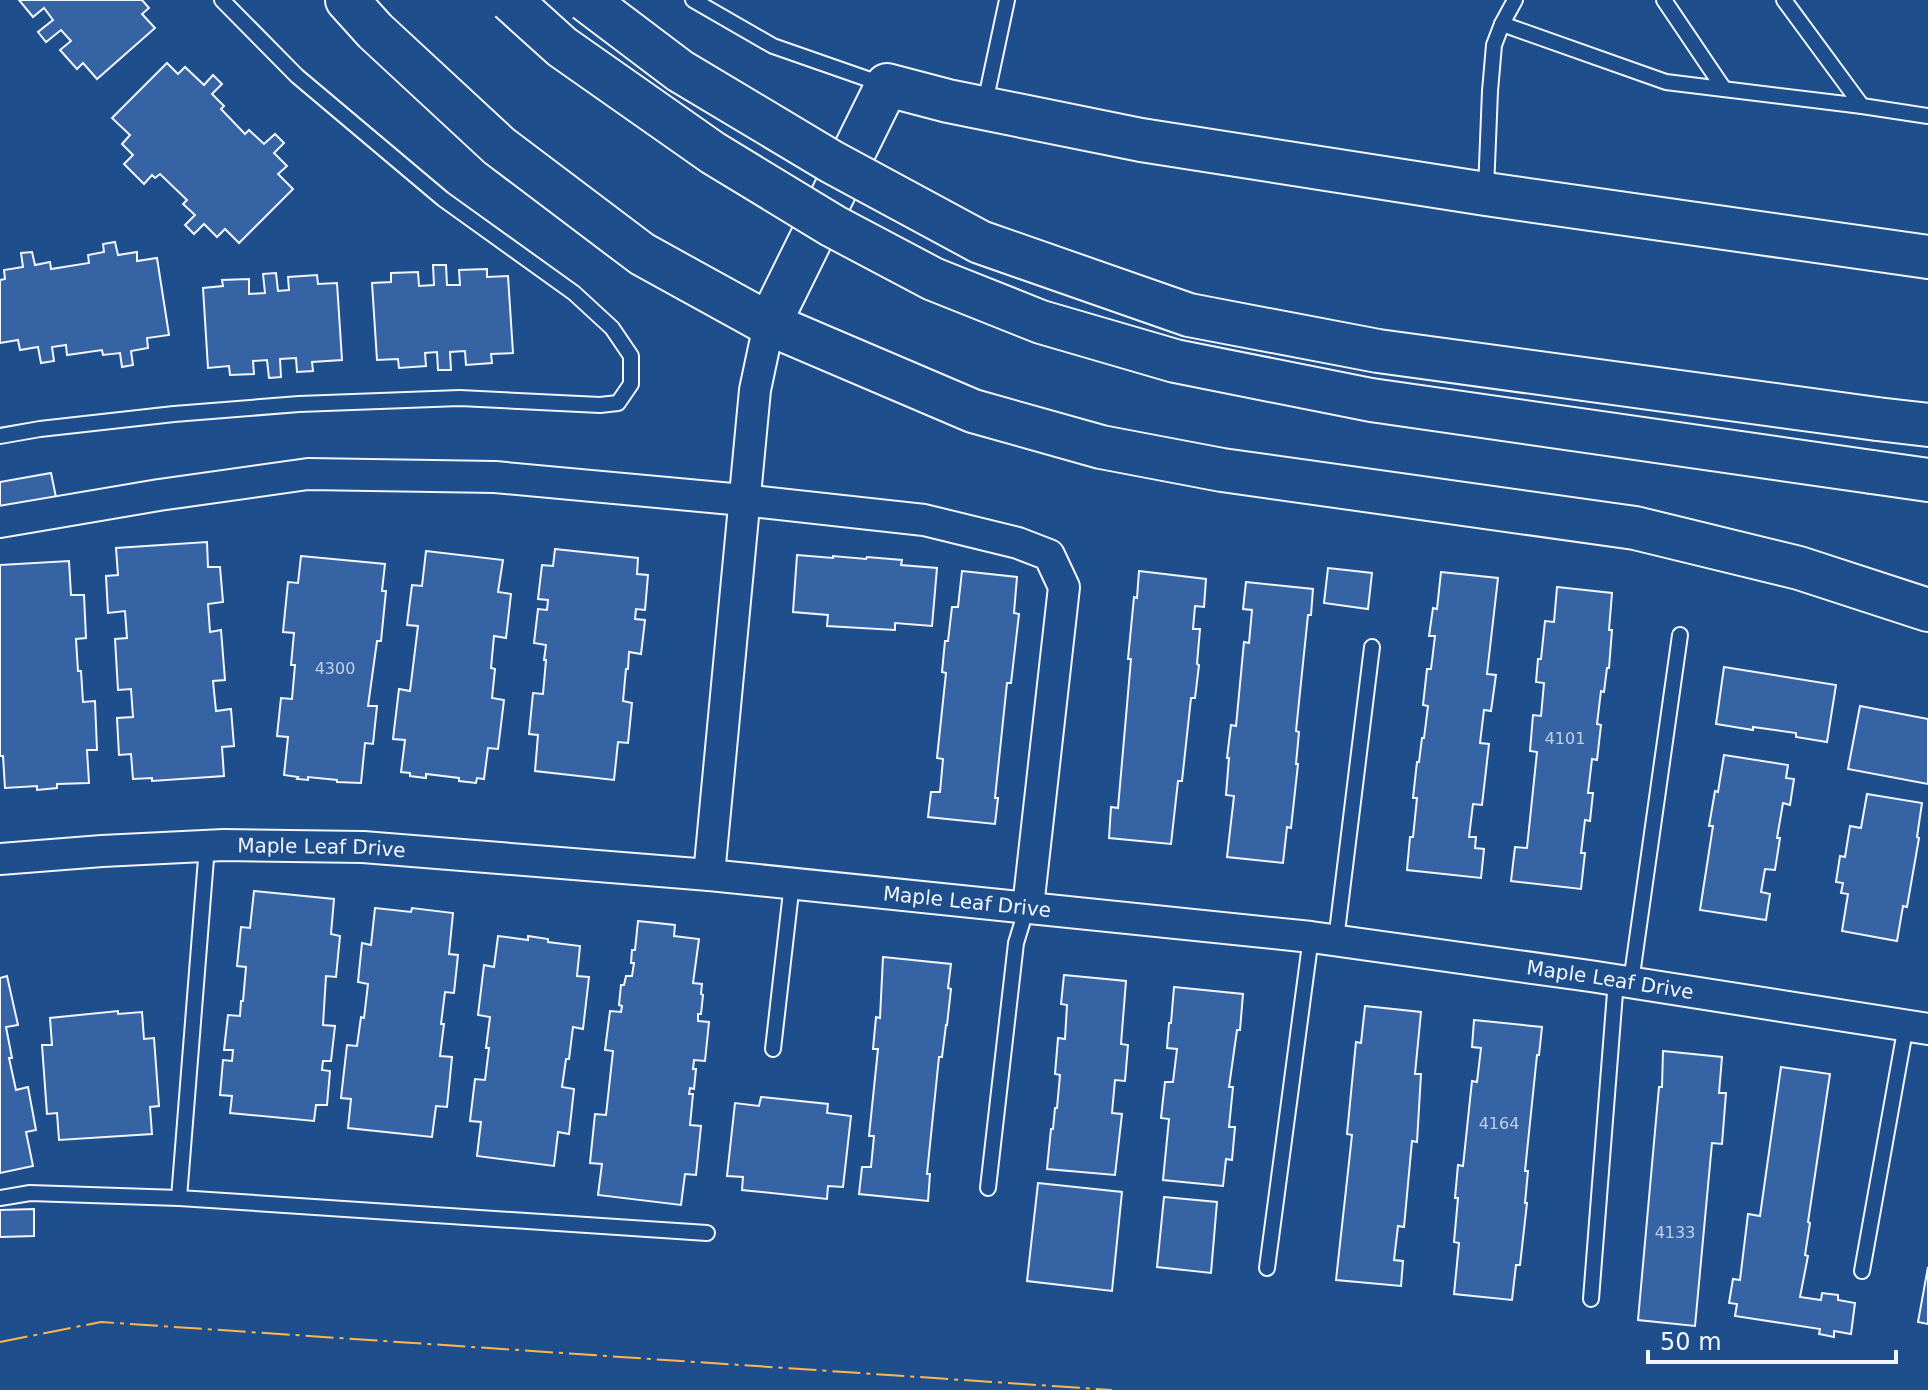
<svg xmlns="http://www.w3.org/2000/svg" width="1928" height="1390" viewBox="0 0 1928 1390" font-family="'DejaVu Sans',sans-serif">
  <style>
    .building { fill: #3563a3; stroke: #f2f6ff; stroke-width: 2 }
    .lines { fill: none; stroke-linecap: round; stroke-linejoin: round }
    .lane-casing { stroke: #f2f6ff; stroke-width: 18 }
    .street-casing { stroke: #f2f6ff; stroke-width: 34 }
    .secondary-casing { stroke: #f2f6ff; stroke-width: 46 }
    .lane { stroke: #1f4e8c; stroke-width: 14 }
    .street { stroke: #1f4e8c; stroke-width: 30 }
    .secondary { stroke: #1f4e8c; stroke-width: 42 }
    .secondary-bridge-casing { stroke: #f2f6ff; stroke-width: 46; stroke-linecap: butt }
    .secondary-bridge { stroke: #1f4e8c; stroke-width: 42 }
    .power { stroke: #ffb74d; stroke-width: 2; stroke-dasharray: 28 6 4 6; stroke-linecap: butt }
    .labels { text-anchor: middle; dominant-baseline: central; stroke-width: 6; stroke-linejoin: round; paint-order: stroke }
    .number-label { font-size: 16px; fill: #c3d1e8 }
    .street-label { font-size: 20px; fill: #f2f6ff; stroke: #1f4e8c }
  </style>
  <rect width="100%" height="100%" fill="#1f4e8c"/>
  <!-- building -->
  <g class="building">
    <path d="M19,0H142L149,8L142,14L155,28L97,79L83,63L77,69L60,50L71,41L61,30L46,42L38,32L53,20L44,8L33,17Z"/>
    <path d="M167,63L178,74L185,67L204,85L213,75L222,84L212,94L224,106L221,109L245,134L249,130L264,144L275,134L284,143L274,153L287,166L278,174L293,189L239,243L225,229L217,237L204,224L194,234L185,225L195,215L183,204L187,200L160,174L155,178L152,175L144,184L124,164L133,155L122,144L130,135L112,118Z"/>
    <path d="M115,242L118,255L137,252V261L157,258L169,335L147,338L148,348L131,351L133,365L122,367L120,353L103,355L102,350L67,355L66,345L52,347L54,361L41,363L38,347L20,350L18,340L0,343V280L5,279L4,270L23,267L21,253L32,252L35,265L50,262L51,269L89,263L88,255L104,252L103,244Z"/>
    <path d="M433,265H446L447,285H460L459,270L487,269V277L508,276L513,353L491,354L492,363L466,365L465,351L450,352L451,370H438L437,352L425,353L426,366L399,368L398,359L377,360L372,283L391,282V273L418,272L419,286L434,285Z"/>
    <path d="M276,273L278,291L289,290L288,277L317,275L318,284L337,283L342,360L312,362L313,371L297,372L296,358L280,359L281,377L269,378L267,360L253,361L254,374L230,375L229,366L208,368L203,288L223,286L222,280L249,279V294L265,293L263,274Z"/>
    <path d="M51,473L57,502L0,513V482Z"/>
    <path d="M207,542L208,567H220L223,602L208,604L210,632L221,630L225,680L213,681L216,711L231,709L234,746L222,747L224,776L152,781V778L133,779L131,754L119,755L117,718L133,717L131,689L118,690L115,639L127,638L125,611L108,613L106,576L118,575L116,548Z"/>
    <path d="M555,549L638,558L637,574L648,575L645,610L636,609L635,619L645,620L641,654L629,652L628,669H626L623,701L632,703L628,743L618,742L614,780L535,771L538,735L529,734L533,693L543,694L546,660H544L546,645L534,643L538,609L547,610L548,600L538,599L542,565L553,566Z"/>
    <path d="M426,551L503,560L498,592L511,594L506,638L494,636L491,668L495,669L492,698L504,700L498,749L488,748L484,779L477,778L476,783L459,781V778L426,774V778L410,776V773L401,772L405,740L393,739L399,689L410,691L418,626L407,625L412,585L422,586Z"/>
    <path d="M797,555L833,558V556L866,559L867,557L902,560L901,565L937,568L932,626L895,623V630L827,626L828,615L793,612Z"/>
    <path d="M301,556L385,564L382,591H386L381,641H377L368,706H377L373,744L365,743L361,783L337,782V780L308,777V780L297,779L298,777L284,775L288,737L277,736L281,698L292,699L295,665H291L294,633L283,632L288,582L298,583Z"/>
    <path d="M69,561L71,595H84L86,638L76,639L78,671H81L83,702L95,701L97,750H87L89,783L57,784V788L37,790V786L5,788L3,756H0V565Z"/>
    <path d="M1328,568L1372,573L1368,609L1324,603Z"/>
    <path d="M962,571L1017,577L1014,613L1019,614L1011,683H1007L995,798H998L995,824L928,817L931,792H940L943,759L937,758L946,673L942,672L945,641H948L952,607H958Z"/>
    <path d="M1139,571L1206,579L1204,607L1195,606L1193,629H1200L1197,664L1199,665L1195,698H1191L1182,781H1178L1171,844L1109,838L1111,807L1118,808L1131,659H1128L1134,597L1137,598Z"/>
    <path d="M1441,572L1498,578L1487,674L1496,675L1491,711L1484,710L1480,743L1489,744L1482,805L1473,804L1469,837H1476L1475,848L1484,849L1481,878L1407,870L1410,837H1413L1417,798H1413L1417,762H1419L1422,738H1424L1428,706L1423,705L1427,669H1431L1435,636H1429L1433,608L1437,609Z"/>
    <path d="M1246,582L1313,589L1311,615H1308L1296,731L1299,732L1296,764H1298L1291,828L1287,827L1283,863L1227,857L1234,796L1226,795L1229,758H1227L1231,725L1236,726L1244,642L1249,643L1252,610L1243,609Z"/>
    <path d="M1557,587L1612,593L1609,630H1612L1609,668H1607L1604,692L1601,691L1597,724L1601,725L1597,760L1592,759L1588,793H1593L1590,821L1585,820L1581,853H1585L1581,889L1511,881L1515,847L1527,848L1537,752L1530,751L1533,715L1541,716L1544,683L1536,682L1538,659H1541L1545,621L1554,622Z"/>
    <path d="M1724,667L1836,685L1827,742L1796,737V733L1753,727V730L1716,724Z"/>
    <path d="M1860,706L1928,719V784L1848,769Z"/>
    <path d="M1724,755L1788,765L1786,778L1794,779L1790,805L1783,803L1777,838H1780L1775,870L1765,869L1761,892L1770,894L1766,920L1700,910L1713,826H1709L1715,791L1718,792Z"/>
    <path d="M1867,794L1922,803L1917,837L1919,838L1907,907L1903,906L1897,941L1842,931L1848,894L1841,893L1843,883L1836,882L1840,856L1845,857L1850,826L1861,828Z"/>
    <path d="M254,891L334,899L331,934L340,936L336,977L326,976L323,1025L335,1026L331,1061H323L322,1070L330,1071L327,1105H316L314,1121L230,1113L232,1096L220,1095L223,1060L232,1061L233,1050H224L228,1015L240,1016L241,1001H243L246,967L237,966L241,927L250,928Z"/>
    <path d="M375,908L411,912L412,908L453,913L449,954L458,955L454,993L445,992L441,1024H444L440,1056L452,1057L447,1107L436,1106L432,1137L348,1128L351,1099L341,1098L347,1045L357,1046L361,1017L364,1018L368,984L358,982L362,943L371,945Z"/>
    <path d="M638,921L675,925L674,936L699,939L693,983L702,984L701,994L703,995L701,1014H698V1021L709,1022L705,1061L694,1060L693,1069H696L694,1089L690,1088L689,1094H693L690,1125L701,1126L696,1175L685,1174L681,1205L598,1195L602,1164L590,1163L595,1114L606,1115L613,1051L605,1050L610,1011L621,1012L622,1006L619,1005L621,985H624L626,976H632L634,963H631L632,950H635Z"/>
    <path d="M498,936L528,940V936L548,939V942L580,946L577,976L589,977L583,1029L573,1027L569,1059H566L562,1087L574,1089L569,1134L558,1132L554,1166L477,1156L481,1122L470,1121L475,1079L485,1080L489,1048H486L490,1017L478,1015L484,965L494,967Z"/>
    <path d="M883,957L951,964L948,988L951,989L947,1025H946L942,1057H939L927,1174H930L928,1201L859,1194L862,1167H871L874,1136H869L878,1049H873L876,1017L880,1018Z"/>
    <path d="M1064,975L1126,981L1121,1044L1128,1045L1125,1081L1115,1080L1112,1113L1122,1114L1115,1175L1047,1169L1051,1129H1053L1055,1108H1057L1060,1075L1055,1074L1058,1038L1065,1039L1067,1005L1061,1004Z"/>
    <path d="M7,976L18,1025L6,1027L12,1058H9L16,1090L28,1087L36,1130L26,1132L33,1166L0,1173V978Z"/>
    <path d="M1174,987L1243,994L1240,1030H1237L1229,1087H1233L1229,1127H1235L1232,1160L1226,1159L1223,1186L1163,1180L1169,1119L1161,1118L1165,1082H1173L1177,1049L1167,1048L1169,1023H1171Z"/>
    <path d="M1365,1006L1421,1012L1415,1074H1421L1417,1142L1412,1141L1404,1227L1398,1226L1394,1260L1403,1261L1401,1286L1336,1280L1352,1135L1347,1134L1356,1042L1361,1043Z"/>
    <path d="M118,1011V1014L142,1012L144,1039L154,1038L159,1106L150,1107L152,1134L59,1140L57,1113L47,1114L42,1045H52L50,1018Z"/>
    <path d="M1474,1020L1542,1027L1539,1055H1537L1525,1171H1528L1525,1203H1527L1520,1265H1516L1512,1300L1454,1294L1459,1243L1454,1242L1458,1198H1455L1458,1165L1463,1166L1472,1081L1477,1082L1481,1048L1472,1047Z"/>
    <path d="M1663,1051L1722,1057L1719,1093H1726L1722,1144L1712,1143L1695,1326L1638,1320L1659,1087H1662Z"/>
    <path d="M1781,1067L1830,1074L1808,1222L1810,1223L1805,1255L1808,1256L1800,1297L1821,1300L1822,1293L1838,1295V1300L1855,1303L1851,1334L1834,1331V1337L1819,1334L1820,1329L1735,1316L1737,1304L1729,1303L1733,1279L1740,1280L1748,1214L1760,1216Z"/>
    <path d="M761,1097L828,1104L827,1113L851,1116L843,1187L828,1186L827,1199L742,1190L743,1177L727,1176L735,1103L759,1106Z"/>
    <path d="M1038,1183L1122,1192L1112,1291L1027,1281Z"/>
    <path d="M1164,1197L1217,1202L1211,1273L1157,1267Z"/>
    <path d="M34,1209V1236L0,1237V1210Z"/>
    <path d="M1928,1267V1324L1918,1322Z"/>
  </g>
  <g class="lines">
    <!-- lane casing -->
    <g class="lane-casing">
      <g id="lane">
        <path d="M693,0L773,46L882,84"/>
        <path d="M1664,0L1724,89"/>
        <path d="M1784,0L1862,106"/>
        <path d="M1502,24L1666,82L1862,106L1928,116"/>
        <path d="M985,103L1007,0"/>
        <path d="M1486,190L1490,91L1494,45L1502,24L1515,0"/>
        <path d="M0,436L40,429L174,414L299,404L460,398L600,405L618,403L631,384V356L612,328L574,293L443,199L297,76L222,0"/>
        <path d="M207,846L179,1198L707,1233"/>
        <path d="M1336,940L1372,647"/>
        <path d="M1631,982L1680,635"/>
        <path d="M773,1049L792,883"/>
        <path d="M988,1188L1016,943L1027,907"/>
        <path d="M0,1198L30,1193L179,1198"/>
        <path d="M1267,1268L1311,937"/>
        <path d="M1862,1271L1906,1025"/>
        <path d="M1591,1299L1616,980"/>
      </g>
    </g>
    <!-- street casing -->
    <g class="street-casing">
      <g id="street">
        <path d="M0,522L159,495L308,474L495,477L743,500L924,520L1018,543L1049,555L1064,587L1028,907"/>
        <path id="s1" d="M0,859L102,851L224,845L363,847L709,875L1311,937L1590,976L1928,1029"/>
        <path d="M709,875L755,390L769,324"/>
      </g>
    </g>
    <!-- secondary casing -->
    <g class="secondary-casing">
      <g id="secondary">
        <path d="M347,0L375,31L499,146L642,254L769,324L973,411L1101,447L1222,470L1635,528L1799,568L1928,610"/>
        <path d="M769,324L887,85L948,101L1141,140L1486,194L1928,257"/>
        <path d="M1877,419L1928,425"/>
        <path d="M1872,472L1928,480"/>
      </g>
    </g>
    <!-- lane -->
    <use href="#lane" class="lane"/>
    <!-- street -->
    <use href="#street" class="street"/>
    <!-- secondary -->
    <use href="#secondary" class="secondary"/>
    <!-- secondary-bridge casing -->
    <g class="secondary-bridge-casing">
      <g id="secondary-bridge">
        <path d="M510,0L562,47L713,153L833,226L933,279L1041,322L1175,361L1371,400L1872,472"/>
        <path d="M586,0L680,71L832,162L980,242L1189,315L1378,351L1877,419"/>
      </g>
    </g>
    <!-- secondary-bridge -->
    <use href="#secondary-bridge" class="secondary-bridge"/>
    <!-- power -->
    <path class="power" d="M0,1342L101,1322L1112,1390"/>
  </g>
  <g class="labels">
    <!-- number labels -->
    <g class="number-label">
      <text x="335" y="668">4300</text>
      <text x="1565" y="738">4101</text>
      <text x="1499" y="1123">4164</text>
      <text x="1675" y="1232">4133</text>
    </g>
    <!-- street labels -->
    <g class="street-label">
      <text stroke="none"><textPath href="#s1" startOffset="322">Maple Leaf Drive</textPath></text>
      <text stroke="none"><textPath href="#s1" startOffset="970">Maple Leaf Drive</textPath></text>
      <text stroke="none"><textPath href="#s1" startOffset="1618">Maple Leaf Drive</textPath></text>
    </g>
  </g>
  <!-- scale -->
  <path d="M1648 1350v12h248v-12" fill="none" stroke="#f2f6ff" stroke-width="4"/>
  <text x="1660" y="1350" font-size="24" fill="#f2f6ff" stroke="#1f4e8c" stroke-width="6" paint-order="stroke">50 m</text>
</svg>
